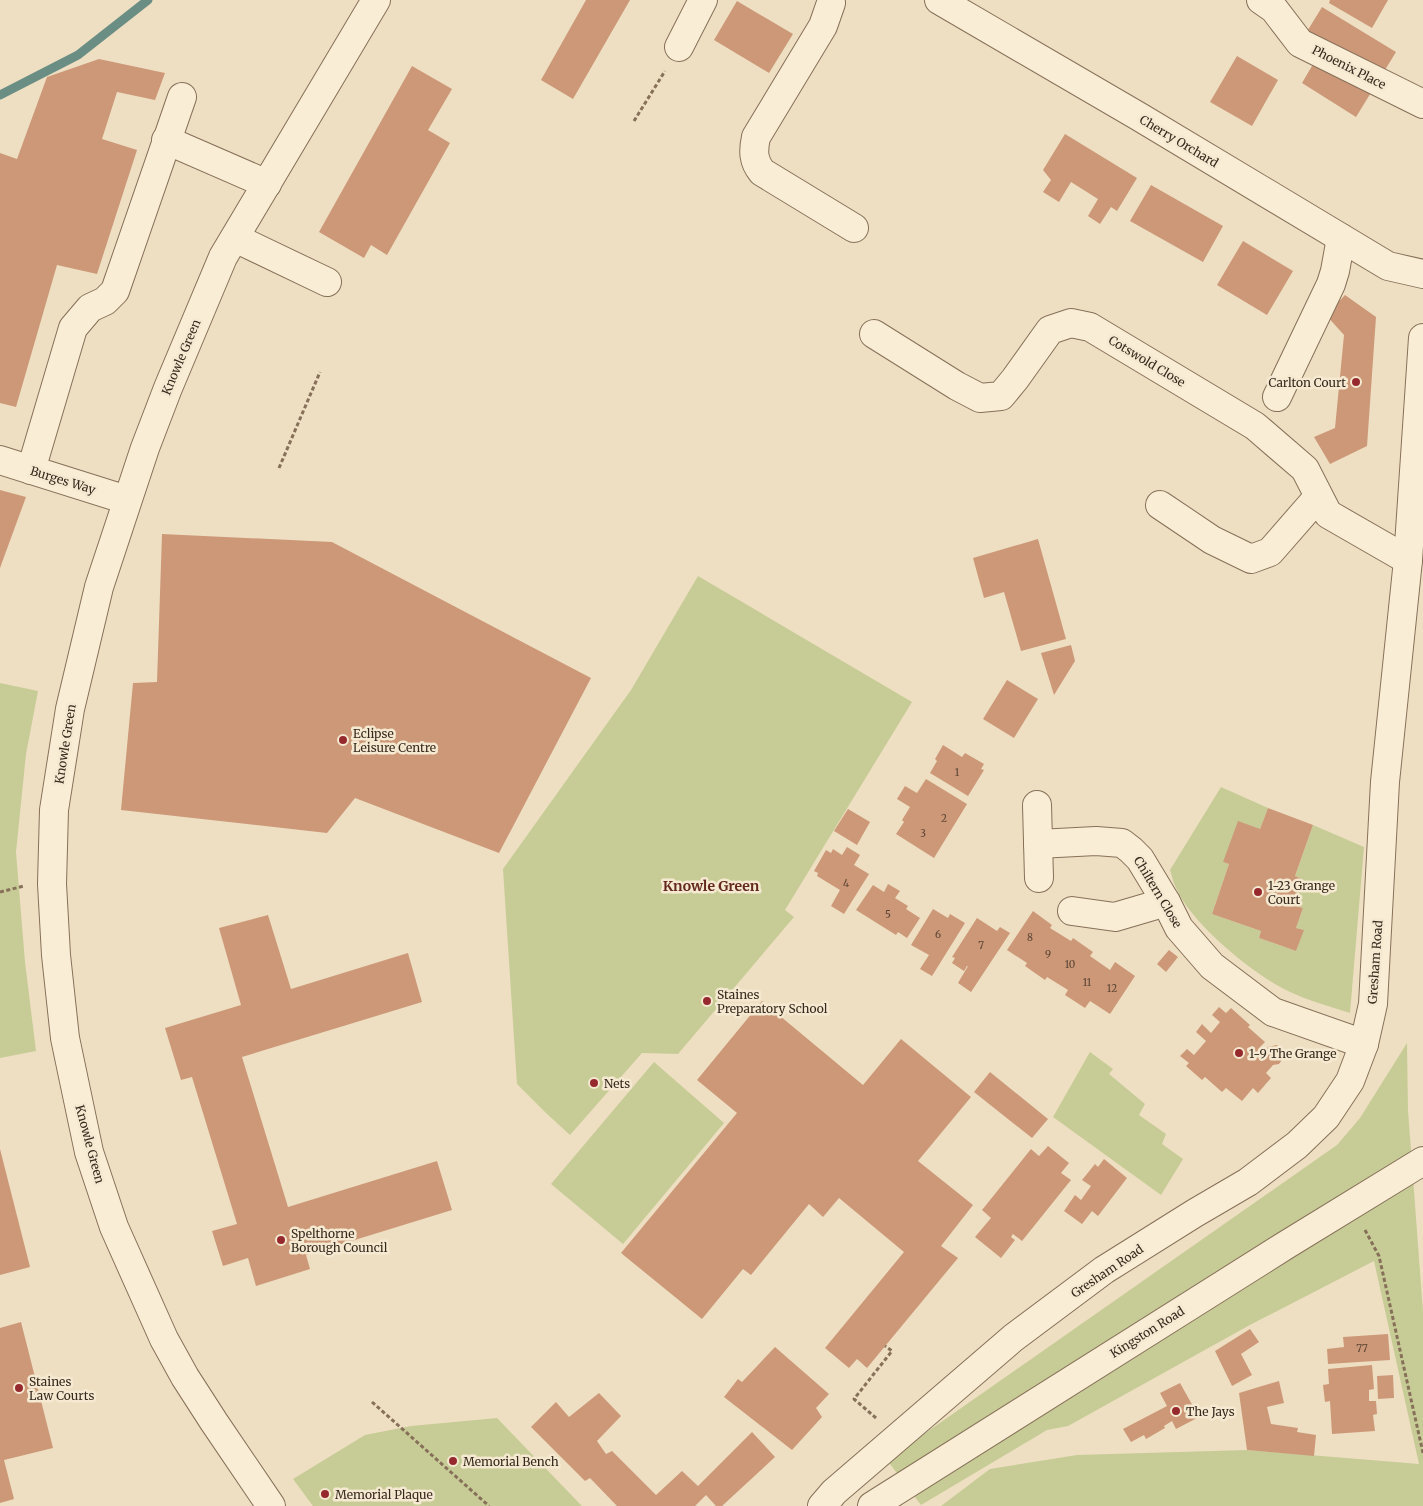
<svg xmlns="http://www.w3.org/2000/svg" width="1423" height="1506" viewBox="0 0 1423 1506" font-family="Merriweather,serif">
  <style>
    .green { fill: #c7cc96 }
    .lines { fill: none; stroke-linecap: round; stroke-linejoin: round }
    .stream { stroke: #6b8e84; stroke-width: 9 }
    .building { fill: #cc9878 }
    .minor-casing { stroke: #877059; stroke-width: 30 }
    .path { stroke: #877059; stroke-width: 3; stroke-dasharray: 4 2.5; stroke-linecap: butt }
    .minor { stroke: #f9edd5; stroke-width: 28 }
    .poi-dot { fill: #96292e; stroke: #f5ead1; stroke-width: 2 }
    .labels { text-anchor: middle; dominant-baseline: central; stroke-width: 5; stroke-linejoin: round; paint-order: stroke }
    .number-label { font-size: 10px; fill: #5c4534 }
    .street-label { font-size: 12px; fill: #37291d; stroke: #f5ead1 }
    .poi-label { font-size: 12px; fill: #37291d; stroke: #f5ead1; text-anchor: start }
    .neighbourhood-label { font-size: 14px; font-weight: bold; fill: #64291d; stroke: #f5ead1 }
  </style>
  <rect width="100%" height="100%" fill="#eedfc2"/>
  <!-- green -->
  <g class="green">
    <path d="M698,576L912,702L785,910L794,917L678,1054L642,1053L570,1135L546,1113L517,1084L503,869L631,690Z"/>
    <path d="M0,683L38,691L26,754L16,852L25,962L36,1051L0,1058Z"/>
    <path d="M1221,787L1268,808L1260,829L1223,862L1229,864L1212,914L1261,931L1259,938L1296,951L1303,930L1296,928L1303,908L1293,905L1302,879L1295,876L1313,825L1364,847L1350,1013C1325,1005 1298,998 1275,984C1243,965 1191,922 1176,888C1173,882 1172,876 1170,870Z"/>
    <path d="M1407,1043L1408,1110L1423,1312V1506H941L990,1469L1077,1455L1247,1450L1419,1464L1374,1261L1248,1326L1068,1426L1047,1430L921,1505L887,1460L1337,1145L1360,1118Z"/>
    <path d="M1090,1052L1113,1069L1109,1074L1145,1104L1139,1115L1166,1134L1162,1144L1183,1159L1161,1195L1053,1117Z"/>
    <path d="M654,1062L724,1123L623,1244L551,1184Z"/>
    <path d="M497,1418L582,1506H313L293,1479L365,1435L411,1426Z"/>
  </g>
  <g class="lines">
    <!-- stream -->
    <path class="stream" d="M0,95L78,55L148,0"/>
  </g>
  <!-- building -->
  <g class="building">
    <path d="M586,0H630L573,99L541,80Z"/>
    <path d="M1330,0H1388L1372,28L1329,3Z"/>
    <path d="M737,1L793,34L769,73L714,40Z"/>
    <path d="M1322,7L1396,52L1356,117L1302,83L1319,54L1300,43Z"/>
    <path d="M1237,56L1278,80L1252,126L1210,102Z"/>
    <path d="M99,59L165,73L155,100L117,92L102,139L137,150L97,274L57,265L16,407L0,403V153L17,159L47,77Z"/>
    <path d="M412,66L452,89L428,130L450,143L387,255L371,245L364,258L319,232Z"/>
    <path d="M1065,134L1137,178L1117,211L1111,207L1100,224L1088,216L1098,199L1071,182L1059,202L1043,192L1051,180L1043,170Z"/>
    <path d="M1151,185L1223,226L1203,262L1130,221Z"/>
    <path d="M1243,241L1293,271L1267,315L1217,285Z"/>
    <path d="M1345,295L1376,317L1367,446L1330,464L1314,437L1335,428L1344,335L1326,315Z"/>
    <path d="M0,490L26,497L0,568Z"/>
    <path d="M162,534L332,542L591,678L499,853L355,798L327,833L121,810L133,683L157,682Z"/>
    <path d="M1038,539L1066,639L1021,651L1004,592L984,598L973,558Z"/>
    <path d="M1071,645L1075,661L1054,695L1041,653Z"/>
    <path d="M1007,680L1038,699L1014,738L983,719Z"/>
    <path d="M943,745L962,757L965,753L984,764L981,769L984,770L968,796L930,773L937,761L935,759Z"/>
    <path d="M926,779L967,804L934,858L896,834L904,822L902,820L910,807L897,799L905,786L917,793Z"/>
    <path d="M1268,808L1313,825L1295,876L1302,879L1293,905L1303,908L1296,928L1304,930L1296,951L1259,938L1261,931L1212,914L1229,864L1223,862L1238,821L1260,829Z"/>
    <path d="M848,809L870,822L857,845L834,831Z"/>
    <path d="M847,847L860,855L854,865L869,874L844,914L831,906L840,890L817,876L818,873L814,871L826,850L831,853L833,849L842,855Z"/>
    <path d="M888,884L900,891L895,898L908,906L906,909L920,918L907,938L898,932L896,935L856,910L873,885L884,892Z"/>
    <path d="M933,909L948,918L950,914L965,923L932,976L920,969L929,955L911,945Z"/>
    <path d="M1033,911L1052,925L1050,928L1071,941L1073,938L1093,952L1090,956L1110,970L1115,962L1135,976L1110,1014L1090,1001L1085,1008L1065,995L1068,990L1047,977L1045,980L1025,966L1027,963L1007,950Z"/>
    <path d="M268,915L291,989L408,953L422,1002L242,1057L288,1207L437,1161L452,1210L306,1255L310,1269L256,1286L248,1258L223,1266L212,1231L237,1224L192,1077L181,1080L165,1028L241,1005L219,928Z"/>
    <path d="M977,918L997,931L1000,927L1010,933L971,992L958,983L968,966H967L964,971L952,963L955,958L952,957Z"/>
    <path d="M1169,950L1178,957L1166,972L1157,964Z"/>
    <path d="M762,1001L863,1085L901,1039L971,1097L918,1161L973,1205L941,1246L958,1258L867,1368L857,1359L849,1368L825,1348L904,1252L839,1198L823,1217L809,1204L751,1275L743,1269L702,1319L621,1253L737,1113L697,1080Z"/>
    <path d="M1219,1007L1226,1013L1231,1008L1250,1025L1248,1027L1265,1042L1260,1047L1265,1051L1268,1047L1277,1045L1283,1050L1284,1057L1279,1064L1273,1065L1266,1073L1271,1078L1258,1093L1253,1088L1242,1101L1226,1088L1222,1092L1205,1077L1202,1080L1186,1066L1189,1063L1180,1056L1187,1049L1194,1055L1206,1041L1196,1032L1202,1024L1211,1033L1220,1022L1212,1015Z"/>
    <path d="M990,1072L1048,1119L1032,1138L974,1092Z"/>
    <path d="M1048,1146L1069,1163L1061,1173L1071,1180L1022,1241L1013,1234L1011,1237L1015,1240L1001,1258L975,1237L991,1218L982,1210L1031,1149L1039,1156Z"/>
    <path d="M0,1149L30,1267L0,1275Z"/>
    <path d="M1104,1159L1127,1178L1098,1216L1092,1211L1082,1224L1064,1211L1075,1195L1081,1200L1091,1186L1082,1180L1095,1164L1098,1167Z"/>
    <path d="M21,1322L53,1448L4,1460L14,1499L0,1503V1328Z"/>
    <path d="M1250,1329L1259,1342L1241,1354L1252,1375L1232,1386L1215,1351Z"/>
    <path d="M1388,1334L1390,1360L1328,1364L1327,1349L1344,1347L1343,1337Z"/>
    <path d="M775,1347L829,1394L816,1408L822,1417L792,1450L724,1397L738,1379L742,1382Z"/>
    <path d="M1372,1365L1374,1389L1369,1390V1401H1376L1377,1414L1373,1415L1375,1431L1332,1434L1330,1401L1325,1402L1323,1385L1329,1384L1328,1369Z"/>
    <path d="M1393,1375L1394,1398L1378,1399L1377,1376Z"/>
    <path d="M1279,1381L1284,1403L1267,1407L1271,1424L1298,1428L1297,1432L1316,1435L1314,1456L1247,1450L1239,1393Z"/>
    <path d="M1180,1383L1199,1417L1176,1429L1172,1421L1164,1426L1165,1428L1146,1439L1144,1435L1131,1442L1123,1429L1167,1406L1160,1393Z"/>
    <path d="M599,1393L621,1416L597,1441L606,1454L612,1451L656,1495L682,1471L698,1486L752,1432L775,1457L722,1506H716L706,1495L695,1506H617L590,1478L585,1481L531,1427L556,1402L569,1417Z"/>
  </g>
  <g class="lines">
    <!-- minor casing -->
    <g class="minor-casing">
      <g id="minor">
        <path d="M939,0L1138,116L1388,266L1423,274"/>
        <path d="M1261,0L1274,9L1300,43L1423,104"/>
        <path d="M831,3L823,26L756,137C753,151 753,161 762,172L854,228"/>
        <path d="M679,47L703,0"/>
        <path d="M166,140L267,184"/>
        <path d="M235,238L327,282"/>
        <path d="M874,334L957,386L980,398L1001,396L1015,379L1050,330L1071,323L1090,327L1255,426L1305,469L1328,514L1408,560"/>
        <path d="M1277,397L1331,284L1335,271L1341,238"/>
        <path d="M0,460L127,500"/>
        <path d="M31,470L73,328L90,308L105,301L115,291L182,97"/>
        <path d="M1160,505L1212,540L1251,559L1270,552L1318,497"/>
        <path d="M1037,805L1039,878"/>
        <path d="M1038,844L1096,841L1122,843L1131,850L1140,859L1166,902L1179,928L1212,966L1273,1012L1364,1044"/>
        <path d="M1072,911L1115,917L1166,902"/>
        <path d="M271,1506L214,1422L185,1377L164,1339L114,1227L89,1152L65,1038L56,955L52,884L54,810L70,709L99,587L145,448L168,388L223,257L376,0"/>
        <path d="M822,1506L834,1492L1013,1338L1104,1270L1195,1213L1248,1182L1297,1145L1326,1117L1350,1081L1364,1044L1373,1004L1385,782L1408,560L1423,338"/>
        <path d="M872,1506L1286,1245L1423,1161"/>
      </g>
    </g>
    <!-- path -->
    <g class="path">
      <path d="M634,121L665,71"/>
      <path d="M279,468L320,372"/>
      <path d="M0,892L24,886"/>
      <path d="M1365,1230L1379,1256L1423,1453"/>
      <path d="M372,1402L489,1506"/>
      <path d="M876,1418L854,1399L892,1351L885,1346"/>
    </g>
    <!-- minor -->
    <use href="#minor" class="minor"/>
  </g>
  <!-- markers -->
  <g class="poi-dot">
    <circle cx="1356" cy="382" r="5"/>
    <circle cx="343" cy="740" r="5"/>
    <circle cx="1258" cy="892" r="5"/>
    <circle cx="707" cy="1001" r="5"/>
    <circle cx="1239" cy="1053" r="5"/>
    <circle cx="594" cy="1083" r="5"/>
    <circle cx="281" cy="1240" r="5"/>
    <circle cx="19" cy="1388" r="5"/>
    <circle cx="1176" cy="1411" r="5"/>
    <circle cx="453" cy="1461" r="5"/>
    <circle cx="325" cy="1494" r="5"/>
  </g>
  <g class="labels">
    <!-- number labels -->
    <g class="number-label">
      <text x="957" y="772">1</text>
      <text x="944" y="818">2</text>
      <text x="923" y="833">3</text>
      <text x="846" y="883">4</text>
      <text x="888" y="914">5</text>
      <text x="938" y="934">6</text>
      <text x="1030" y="937">8</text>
      <text x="981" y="945">7</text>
      <text x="1048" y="954">9</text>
      <text x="1070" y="964">10</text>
      <text x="1087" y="982">11</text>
      <text x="1112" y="988">12</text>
      <text x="1362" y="1348">77</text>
    </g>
    <!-- street labels -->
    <g class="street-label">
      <text transform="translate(1349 67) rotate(27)">Phoenix Place</text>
      <text transform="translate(1179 141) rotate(31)">Cherry Orchard</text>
      <text transform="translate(181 357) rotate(-67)">Knowle Green</text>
      <text transform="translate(1147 361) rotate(31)">Cotswold Close</text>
      <text transform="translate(63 480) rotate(17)">Burges Way</text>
      <text transform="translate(65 744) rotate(-81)">Knowle Green</text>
      <text transform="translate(1158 892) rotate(59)">Chiltern Close</text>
      <text transform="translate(1375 962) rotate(-86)">Gresham Road</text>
      <text transform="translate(90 1144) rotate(75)">Knowle Green</text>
      <text transform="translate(1107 1271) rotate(-34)">Gresham Road</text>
      <text transform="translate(1147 1332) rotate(-32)">Kingston Road</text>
    </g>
    <!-- poi labels -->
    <g class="poi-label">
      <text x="1346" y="382" text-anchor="end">Carlton Court</text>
      <text x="353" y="733">Eclipse<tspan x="353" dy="14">Leisure Centre</tspan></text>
      <text x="1268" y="885">1-23 Grange<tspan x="1268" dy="14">Court</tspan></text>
      <text x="717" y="994">Staines<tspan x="717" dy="14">Preparatory School</tspan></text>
      <text x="1249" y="1053">1-9 The Grange</text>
      <text x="604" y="1083">Nets</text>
      <text x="291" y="1233">Spelthorne<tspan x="291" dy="14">Borough Council</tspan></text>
      <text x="29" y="1381">Staines<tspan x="29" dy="14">Law Courts</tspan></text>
      <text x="1186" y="1411">The Jays</text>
      <text x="463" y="1461">Memorial Bench</text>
      <text x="335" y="1494">Memorial Plaque</text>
    </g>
    <!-- neighbourhood labels -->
    <g class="neighbourhood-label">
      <text x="711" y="886">Knowle Green</text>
    </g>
  </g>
</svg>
